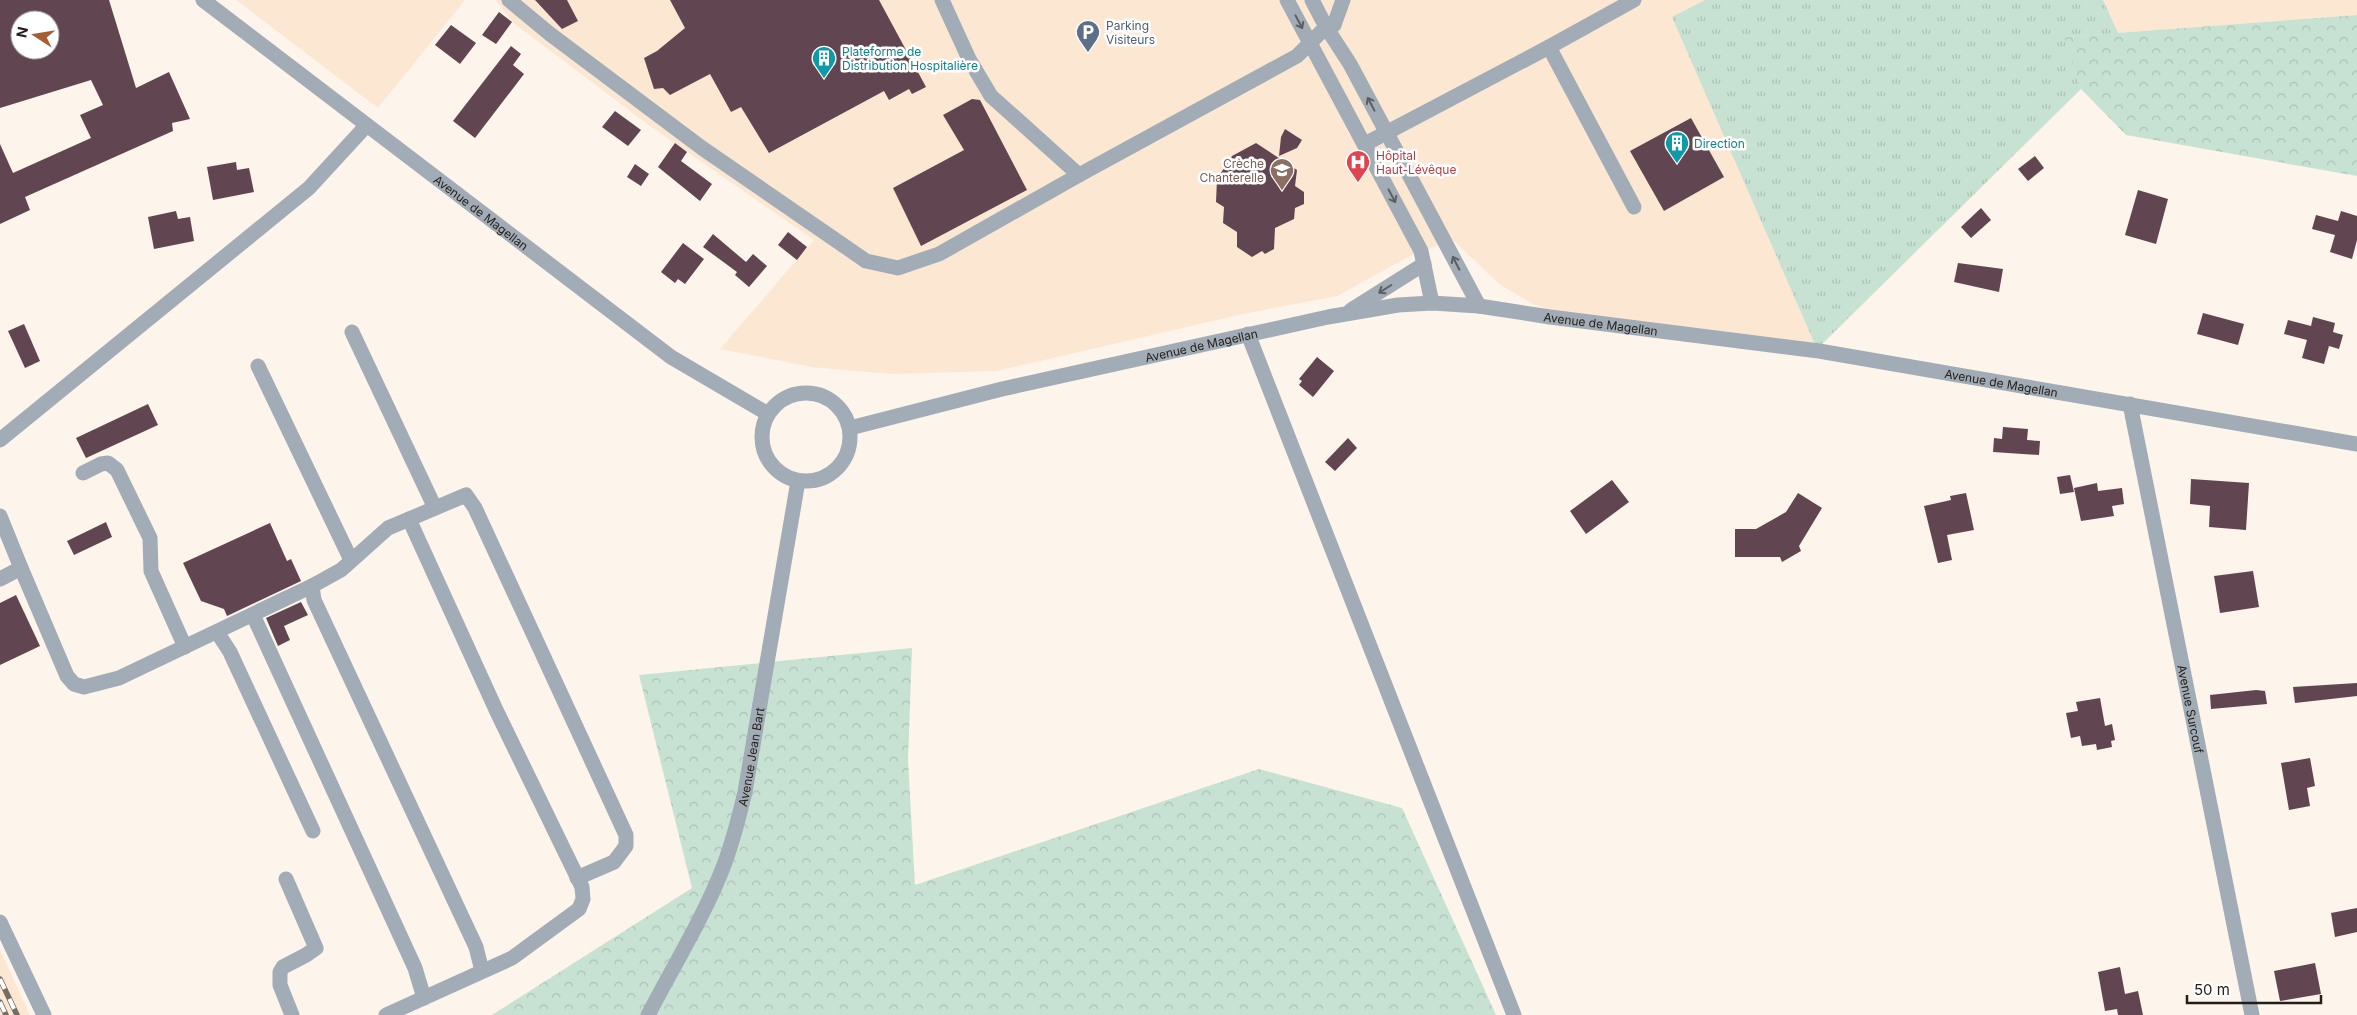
<svg xmlns="http://www.w3.org/2000/svg" width="2357" height="1015" viewBox="0 0 2357 1015" font-family="Inter,sans-serif">
  <style>
    .built { fill: #fce7d3 }
    .forest { fill: url(#forest-crowns) }
    .park { fill: url(#park-tufts) }
    .building { fill: #614551; fill-rule: evenodd }
    .lines { fill: none; stroke-linecap: round; stroke-linejoin: round }
    .minor { stroke: #a1acb6; stroke-width: 15 }
    .rail-casing { stroke: #736d66; stroke-width: 5.5 }
    .rail { stroke: #fff; stroke-width: 4; stroke-dasharray: 11; stroke-linecap: butt }
    .oneway { stroke: #5c5e60 }
    .labels { text-anchor: middle; dominant-baseline: central; stroke-width: 5; stroke-linejoin: round; paint-order: stroke }
    .service-label { font-size: 12px; fill: #4e5e75; stroke: #fff; text-anchor: start }
    .culture-label { font-size: 12px; fill: #0d838f; stroke: #fff; text-anchor: start }
    .health-label { font-size: 12px; fill: #be3a42; stroke: #fff; text-anchor: start }
    .education-label { font-size: 12px; fill: #785e54; stroke: #fff; text-anchor: end }
    .street-label { font-size: 12px; fill: #231e19; stroke: #fff }
  </style>
  <defs>
    <pattern id="forest-crowns" width="20" height="18" patternUnits="userSpaceOnUse" patternTransform="scale(1.25)"><rect width="20" height="18" fill="#c7e2d3"/><path d="M2 6a3 3 0 1 1 6 0M12 15a3 3 0 1 1 6 0" fill="none" stroke="#abc1b5"/></pattern>
    <pattern id="park-tufts" width="24" height="20" patternUnits="userSpaceOnUse" patternTransform="scale(1.25)"><rect width="24" height="20" fill="#c7e2d3"/><path d="M3 7l-1-3M5 7V3M7 7l1-3M15 17l-1-3M17 17v-4M19 17l1-3" fill="none" stroke="#abc1b5"/></pattern>
  </defs>
  <rect width="100%" height="100%" fill="#fdf4eb"/>
  <!-- built -->
  <g class="built">
    <path d="M236,0H465L378,108Z"/>
    <path d="M496,0H2357V15L2064,37L2081,89L1817,349L1574,318L1533,304L1499,284L1453,240L1410,256L1337,296L1243,314L996,371L890,374L812,367L720,349L814,240L650,126L511,21Z"/>
    <path d="M0,950L30,1015H0Z"/>
  </g>
  <!-- forest -->
  <g class="forest">
    <path d="M2357,15V176L2126,135L2081,89L2063,37Z"/>
    <path d="M912,648L908,760L915,885L1259,769L1402,808L1496,1015H492L692,888L639,675Z"/>
  </g>
  <!-- park -->
  <path class="park" d="M1705,0H2103L2118,33L2064,37L2081,89L1817,349L1672,17Z"/>
  <!-- building -->
  <g class="building">
    <path d="M0,0H109L136,88L169,72L190,119L172,123L173,131L25,197L30,210L0,224V144L13,173L91,138L80,115L103,105L91,80L0,108ZM20,20H50V50H20Z"/>
    <path d="M535,0H567L578,21L562,29Z"/>
    <path d="M670,0H879L926,87L912,94L909,89L889,100L884,91L769,153L741,107L731,112L710,74L670,95L663,88L654,89L644,58L657,51L685,28Z"/>
    <path d="M499,12L512,22L496,44L482,35Z"/>
    <path d="M451,25L476,43L460,64L435,45Z"/>
    <path d="M511,46L521,54L513,65L524,74L475,138L453,121Z"/>
    <path d="M972,99L980,100L1027,190L921,246L893,188L964,150L943,115Z"/>
    <path d="M615,111L641,130L628,146L602,127Z"/>
    <path d="M1691,118L1724,177L1664,211L1630,151Z"/>
    <path d="M1285,129L1302,140L1297,148L1279,156L1281,137Z"/>
    <path d="M675,143L687,152L681,161L712,184L700,201L658,167Z"/>
    <path d="M1256,143L1297,170L1295,186L1304,192V204L1295,208L1294,219L1275,228L1274,249L1265,254L1262,251L1252,257L1237,247V232L1223,223L1224,207L1216,202L1217,179L1232,156Z"/>
    <path d="M2035,156L2044,168L2028,181L2018,169Z"/>
    <path d="M236,162L237,170L249,168L254,192L213,200L207,167Z"/>
    <path d="M635,164L649,174L641,186L627,177Z"/>
    <path d="M2138,190L2168,199L2156,244L2125,235Z"/>
    <path d="M1981,208L1991,220L1971,238L1961,227Z"/>
    <path d="M176,211L178,219L190,217L194,241L154,249L148,217Z"/>
    <path d="M2341,211L2357,216V240L2352,259L2330,252L2335,235L2312,229L2316,215L2338,221Z"/>
    <path d="M788,232L807,247L797,260L778,245Z"/>
    <path d="M713,234L746,262L753,254L767,266L749,287L735,275L737,272L703,247Z"/>
    <path d="M683,243L704,259L685,284L678,279L675,283L661,272Z"/>
    <path d="M1958,263L2003,269L1999,292L1954,282Z"/>
    <path d="M2203,313L2244,324L2238,345L2197,334Z"/>
    <path d="M2313,317L2335,323L2333,332L2343,335L2339,349L2329,346L2324,364L2302,358L2307,340L2284,334L2288,320L2311,326Z"/>
    <path d="M24,324L40,361L25,368L8,331Z"/>
    <path d="M1317,357L1334,371L1313,397L1299,385L1302,381L1299,379Z"/>
    <path d="M148,404L158,425L86,458L76,438Z"/>
    <path d="M2003,427L2028,429L2027,440L2040,441L2039,455L1993,452L1994,438L2002,439Z"/>
    <path d="M1348,438L1357,448L1335,471L1325,462Z"/>
    <path d="M2070,475L2074,492L2060,494L2057,477Z"/>
    <path d="M2191,479L2249,483L2246,530L2209,527L2210,506L2190,504Z"/>
    <path d="M1612,480L1629,502L1586,534L1570,511Z"/>
    <path d="M2097,483L2098,491L2122,488L2124,504L2112,506L2114,516L2081,521L2074,488Z"/>
    <path d="M1798,493L1822,508L1799,546L1801,551L1782,562L1780,557H1735V529H1756L1786,512Z"/>
    <path d="M1966,493L1974,530L1947,535L1952,560L1938,563L1924,506L1951,500L1950,496Z"/>
    <path d="M106,522L112,537L74,555L67,541Z"/>
    <path d="M270,523L287,561L291,559L301,581L227,616L224,609L201,601L183,563Z"/>
    <path d="M2253,571L2259,607L2220,613L2214,576Z"/>
    <path d="M16,595L40,646L0,665V603Z"/>
    <path d="M301,602L308,615L284,626L290,640L278,646L266,618Z"/>
    <path d="M2357,683V696L2295,703L2293,687Z"/>
    <path d="M2256,690L2265,691L2267,704L2211,709L2210,695Z"/>
    <path d="M2100,698L2105,726L2112,724L2115,740L2111,741L2112,747L2097,750L2096,744L2082,746L2080,736L2071,738L2066,713L2078,711L2076,702Z"/>
    <path d="M2310,758L2315,786L2307,788L2310,806L2289,810L2281,763Z"/>
    <path d="M2357,908V932L2335,937L2331,913Z"/>
    <path d="M2315,963L2321,994L2280,1001L2274,971Z"/>
    <path d="M2120,967L2125,994L2138,991L2143,1015H2118L2117,1009L2105,1011L2098,972Z"/>
  </g>
  <g class="lines">
    <!-- minor -->
    <g class="minor">
      <path id="s1" d="M203,0L671,357L768,414"/>
      <path d="M509,0L550,34L702,148L866,261L898,268L939,254L1079,175"/>
      <path d="M942,0L969,59L991,96L1079,175L1297,56L1326,27L1334,25L1343,0"/>
      <path d="M1287,0L1421,251L1432,303"/>
      <path d="M1312,0L1326,27L1350,64L1479,306"/>
      <path d="M1549,47L1634,207"/>
      <path d="M1365,144L1549,47L1634,0"/>
      <path d="M1351,310L1424,264"/>
      <path d="M352,332L435,508"/>
      <path d="M1248,334L1514,1015"/>
      <path d="M258,366L351,560"/>
      <circle cx="806" cy="437" r="44"/>
      <path id="s2" d="M2130,404L2252,1015"/>
      <path id="s3" d="M850,428L1002,389L1328,317L1398,305L1432,303L1479,306L1550,317L1819,351L2357,444"/>
      <path d="M0,440L309,188L366,126"/>
      <path d="M83,473L101,464L108,463L117,470L150,538L151,571L185,647"/>
      <path d="M0,516L21,568L0,579"/>
      <path d="M21,568L67,676L74,684L84,687L119,678L312,586L341,570L388,528L466,495L475,508L626,835V846L614,862L577,878"/>
      <path d="M312,586L314,600L476,947L482,971"/>
      <path d="M253,615L415,968L424,998"/>
      <path d="M217,632L230,652L313,831"/>
      <path d="M286,879L316,948L306,955L283,967L280,972V985L292,1015"/>
      <path d="M0,922L44,1015"/>
      <path d="M386,1015L512,958L579,909L583,899L582,887L497,712L409,519"/>
      <path id="s4" d="M648,1015C673,967 705,915 724,865C733,841 739,817 745,792L798,481"/>
    </g>
    <!-- rail casing -->
    <g class="rail-casing">
      <g id="rail">
        <path d="M0,979L17,1015"/>
        <path d="M0,1002L6,1015"/>
      </g>
    </g>
    <!-- rail -->
    <use href="#rail" class="rail"/>
  </g>
  <!-- one-way arrows -->
  <defs><path id="oneway-shaft" d="M-6 0H5M1.5-3L5.5 0L1.5 3" fill="none" stroke-width="1.6" stroke-linecap="round" stroke-linejoin="round" transform="scale(1.25)"/></defs>
  <g class="oneway">
    <use href="#oneway-shaft" transform="translate(1299 22) rotate(62)"/>
    <use href="#oneway-shaft" transform="translate(1371 104) rotate(-118)"/>
    <use href="#oneway-shaft" transform="translate(1392 196) rotate(62)"/>
    <use href="#oneway-shaft" transform="translate(1456 263) rotate(-117)"/>
    <use href="#oneway-shaft" transform="translate(1385 289) rotate(148)"/>
  </g>
  <!-- icons -->
  <defs>
    <g id="parking-pin" transform="scale(1.25)"><path d="M0 17L-7.5 6A9.5 9.5 0 1 1 7.5 6Z" fill="#5c6f8a" stroke="#fff"/><path d="M-3.5-5.5H1a3.5 3.5 0 0 1 0 7H-1V5.5H-3.5ZM-1-3.4V-.6H.8a1.4 1.4 0 0 0 0-2.8Z" fill="#fff"/></g>
    <g id="building-pin" transform="scale(1.25)"><path d="M0 17L-7.5 6A9.5 9.5 0 1 1 7.5 6Z" fill="#0f9aa8" stroke="#fff"/><path d="M-4-6H4V6H1V3H-1V6H-4ZM-2.5-4.3h1.7v1.8h-1.7ZM.8-4.3h1.7v1.8H.8ZM-2.5-1h1.7V.8h-1.7ZM.8-1h1.7V.8H.8Z" fill="#fff"/></g>
    <g id="hospital-pin" transform="scale(1.25)"><path d="M0 17L-7.5 6A9.5 9.5 0 1 1 7.5 6Z" fill="#e0444e" stroke="#fff"/><path d="M-5-5h3v3.5h4V-5h3V5h-3V1.5h-4V5h-3Z" fill="#fff"/></g>
    <g id="school-pin" transform="scale(1.25)"><path d="M0 17L-7.5 6A9.5 9.5 0 1 1 7.5 6Z" fill="#8d6e63" stroke="#fff"/><path d="M0-5L7-2L0 1L-7-2ZM-4 1L0 2.5L4 1V4Q0 6-4 4Z" fill="#fff"/></g>
  </defs>
  <g fill-rule="evenodd">
    <use href="#parking-pin" x="1088" y="32"/>
    <use href="#building-pin" x="824" y="58"/>
    <use href="#building-pin" x="1677" y="143"/>
    <use href="#hospital-pin" x="1358" y="162"/>
    <use href="#school-pin" x="1282" y="170"/>
  </g>
  <g class="labels">
    <!-- service labels -->
    <g class="service-label">
      <text x="1106" y="25">Parking<tspan x="1106" dy="14">Visiteurs</tspan></text>
    </g>
    <!-- culture labels -->
    <g class="culture-label">
      <text x="842" y="51">Plateforme de<tspan x="842" dy="14">Distribution Hospitalière</tspan></text>
      <text x="1694" y="143">Direction</text>
    </g>
    <!-- health labels -->
    <g class="health-label">
      <text x="1376" y="155">Hôpital<tspan x="1376" dy="14">Haut-Lévêque</tspan></text>
    </g>
    <!-- education labels -->
    <g class="education-label">
      <text x="1264" y="163">Crèche<tspan x="1264" dy="14">Chanterelle</tspan></text>
    </g>
    <!-- street labels -->
    <g class="street-label">
      <text stroke="none"><textPath href="#s1" startOffset="350">Avenue de Magellan</textPath></text>
      <text stroke="none"><textPath href="#s3" startOffset="766">Avenue de Magellan</textPath></text>
      <text stroke="none"><textPath href="#s3" startOffset="361">Avenue de Magellan</textPath></text>
      <text stroke="none"><textPath href="#s3" startOffset="1171">Avenue de Magellan</textPath></text>
      <text stroke="none"><textPath href="#s2" startOffset="311">Avenue Surcouf</textPath></text>
      <text stroke="none"><textPath href="#s4" startOffset="280">Avenue Jean Bart</textPath></text>
    </g>
  </g>
  <!-- north arrow -->
  <g transform="translate(35 35) rotate(282)"><circle r="24" fill="#ffffff" stroke="#a7a5a3"/>
  <path d="M0-4L9 19L0 12L-9 19Z" fill="#a35e31"/>
  <text y="-8" font-size="14" font-weight="bold" text-anchor="middle" fill="#231e19">N</text>
  </g>
  <!-- scale -->
  <path d="M2187 995v8h134v-8" fill="none" stroke="#231e19" stroke-width="2.5"/>
  <text x="2194" y="995" font-size="15" fill="#231e19" stroke="#ffffff" stroke-width="4" paint-order="stroke">50 m</text>
</svg>
